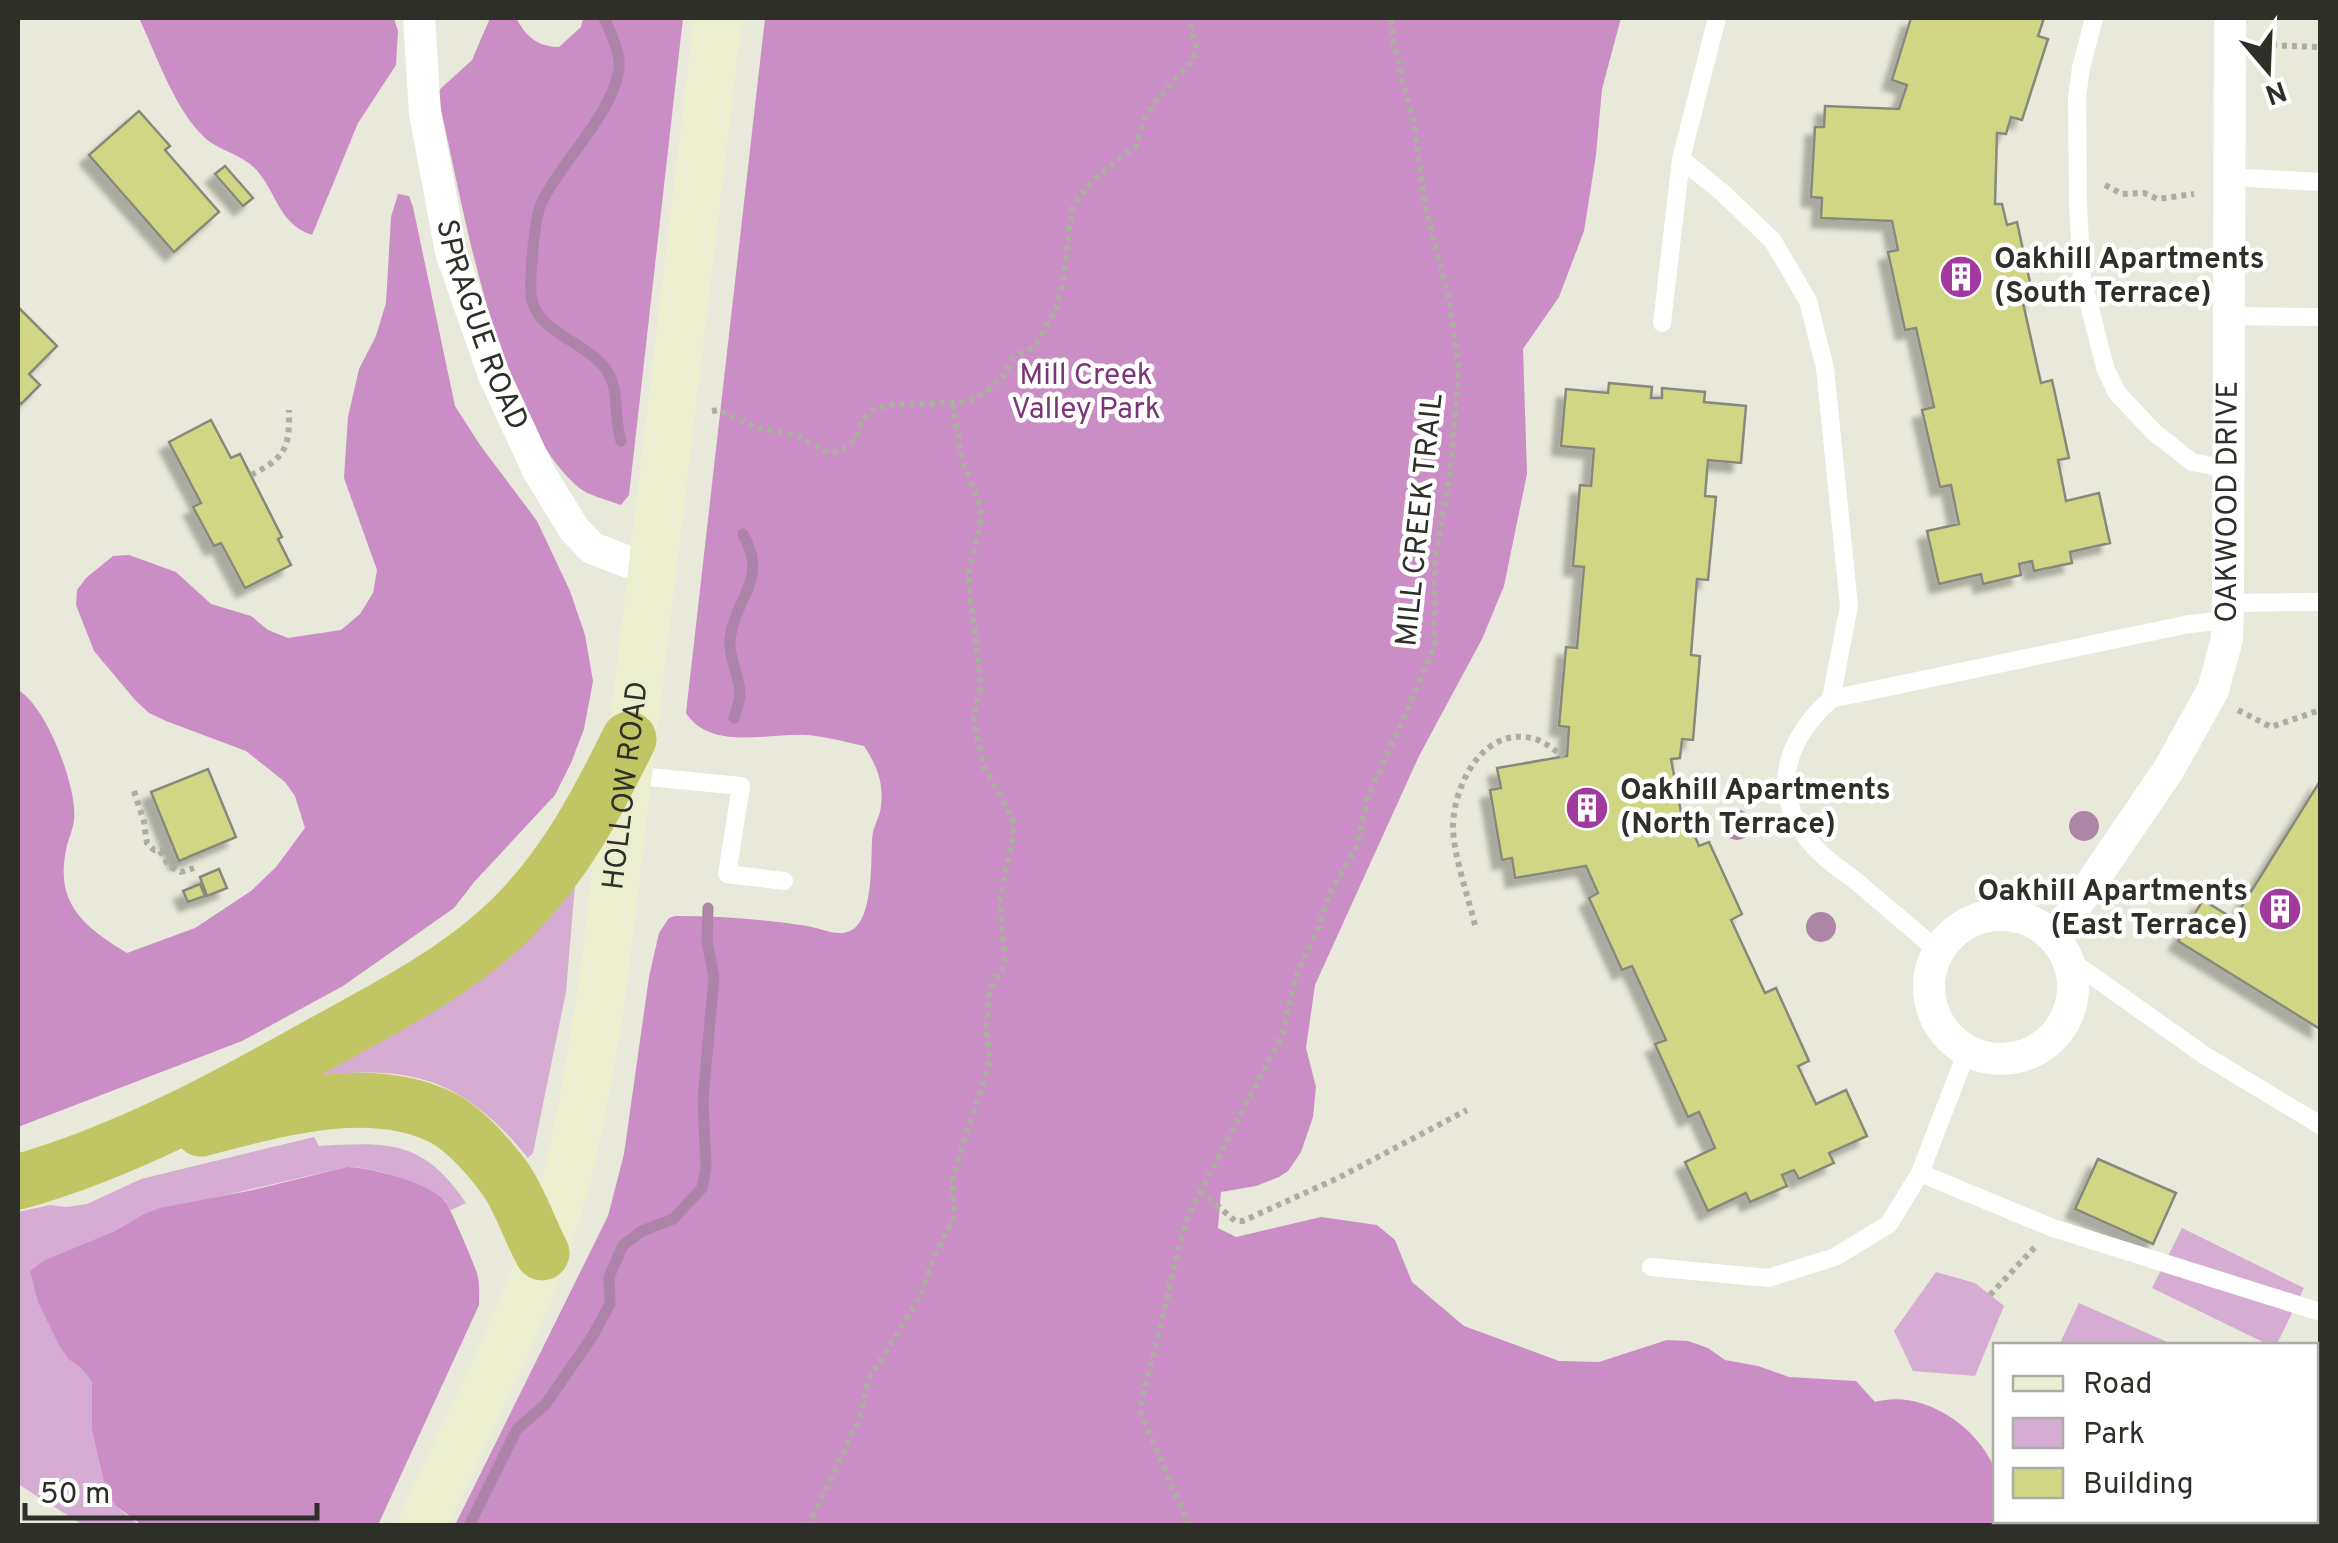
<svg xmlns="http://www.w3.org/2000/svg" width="2338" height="1543" viewBox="0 0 2338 1543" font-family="Overpass,sans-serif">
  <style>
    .green { fill: #d7acd2 }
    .forest { fill: #ca8dc5 }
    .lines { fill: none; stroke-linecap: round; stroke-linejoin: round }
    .stream { stroke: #ae83a8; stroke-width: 11 }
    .building { fill: #d1d685; stroke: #88897b; stroke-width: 2.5; filter: url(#shadow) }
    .path { stroke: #adada1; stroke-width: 6; stroke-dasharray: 5 5; stroke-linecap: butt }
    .service { stroke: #fff; stroke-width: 18 }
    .minor { stroke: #fff; stroke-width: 32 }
    .secondary { stroke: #eceed0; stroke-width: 48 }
    .motorway { stroke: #c1c564; stroke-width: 55 }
    .tree { fill: #ad86a5 }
    .labels { text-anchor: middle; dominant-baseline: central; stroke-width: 9; stroke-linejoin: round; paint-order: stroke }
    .poi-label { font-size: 30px; font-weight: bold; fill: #2f2f29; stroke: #fff; text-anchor: start }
    .street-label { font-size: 30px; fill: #2f2f29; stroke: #fff }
    .park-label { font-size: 30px; fill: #7d3579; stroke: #fff }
  </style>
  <defs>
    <filter id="shadow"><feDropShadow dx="-9" dy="9" stdDeviation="2.5" flood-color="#0004"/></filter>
  </defs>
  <rect width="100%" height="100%" fill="#e8e9da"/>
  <!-- green -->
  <g class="green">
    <path d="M575,885L566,992L533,1153L528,1158C464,1080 414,1064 315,1076Z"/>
    <path d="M314,1137L319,1146C390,1142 423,1140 466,1203L449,1211L445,1200C414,1184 382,1167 347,1167L144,1214L113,1232L68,1359L81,1368L92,1382V1430L116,1506L140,1526L83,1525L18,1484V1212L50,1205L66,1207L87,1204L141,1179Z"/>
    <path d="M2182,1228L2304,1288L2276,1346L2269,1345L2152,1288Z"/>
    <path d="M1936,1272L1975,1283L2004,1306L1975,1376L1913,1371L1894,1331Z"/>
    <path d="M2079,1303L2174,1345H2059Z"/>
  </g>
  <!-- forest -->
  <g class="forest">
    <path d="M139,18H394L398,31L396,65L358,123L312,235C280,224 278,197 259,173C244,153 217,152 201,134C173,105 156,54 139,18Z"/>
    <path d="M490,18H516C526,36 537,47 559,47L581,27L583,18H683L629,495L621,505C608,500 589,496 578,487C496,417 462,197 437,92L472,60Z"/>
    <path d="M765,18H1621L1602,89L1596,155L1584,231L1559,297L1523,349L1527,474L1504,586L1482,639L1419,756L1315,985L1306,1048L1316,1087L1313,1117L1301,1152L1288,1171L1279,1177L1256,1186L1221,1192L1218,1228L1236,1237L1321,1217L1377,1225L1395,1240L1412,1282L1464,1326L1559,1361L1599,1362L1667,1340L1688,1341L1708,1348L1725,1360L1758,1366L1789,1377L1856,1381L1875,1402C1920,1389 1974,1423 1993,1465C2000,1479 1996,1504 1996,1520H2103L2115,1525H455L608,1216L624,1154L649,977L659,933L669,918L675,916C720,916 763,919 807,926C821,928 838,938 852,930C873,918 871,862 872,841C872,830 877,822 880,812C885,786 878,767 864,746C846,742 827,737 808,735C771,732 711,752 686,713Z"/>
    <path d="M398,194L409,196L413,207L455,406L480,445L537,521L570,591L585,635L593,681L584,729L571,763L555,795L475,881L454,908L343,986L242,1041L18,1127V690C46,705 78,788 74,820C73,830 68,839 66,850C55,904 84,927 127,953L195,928L251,891L276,867L305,828L295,796L285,782L246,751L166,721L149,713L136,701L94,651L76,605L77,590L86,578L113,556L129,555L176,572L211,604L251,616L268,630L288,638L341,630L360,614L373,593L377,570L344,478L348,417L359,369L376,336L386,303L391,217Z"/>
    <path d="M347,1167C370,1167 428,1183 444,1200C450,1206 474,1264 477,1273C480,1284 479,1294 479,1305L378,1525H142L116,1506L107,1494L92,1430V1382L81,1368L68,1359L59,1345L38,1302L30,1271L43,1261L113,1232L144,1214L160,1208L253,1190Z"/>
  </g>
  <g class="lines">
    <!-- stream -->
    <g class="stream">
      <path d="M604,18C610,32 621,53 619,69C612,115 562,160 542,202C534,217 530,275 531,294C534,334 590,341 609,374C619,392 614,421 621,441"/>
      <path d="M734,718C736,711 740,701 740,694C740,676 728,658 730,639C736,594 769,581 743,534"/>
      <path d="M469,1526L517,1429L545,1405L592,1337L610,1304L609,1277L623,1245L642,1231L673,1219L702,1188L706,1167L703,1099L714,977L707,942L708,908"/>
    </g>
  </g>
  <!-- building -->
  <g class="building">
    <path d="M1911,18H2044L2038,36L2048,39L2022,120L2011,117L2006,134L1997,133L1995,204H2002L2007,225L2017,222L2034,301L2023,303L2041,383L2052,380L2069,458L2058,460L2066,501L2099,493L2110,543L2070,552L2072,563L2034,571L2032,561L2019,564L2021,575L1983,584L1981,574L1939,584L1927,531L1959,524L1951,485L1940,487L1922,410L1934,407L1916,328L1905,330L1888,252L1898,250L1892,221L1821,218L1822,198L1811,197L1815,127H1824L1825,106L1899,109L1907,85L1892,80Z"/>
    <path d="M139,111L170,146L165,150L219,212L174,252L89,155Z"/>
    <path d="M225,166L253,198L243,206L215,174Z"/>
    <path d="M18,307L57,346L29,374L40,385L21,404L18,401Z"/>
    <path d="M1609,383L1652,387L1651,398H1662V388L1705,392L1704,402L1746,406L1741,463L1708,460L1705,496L1716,497L1708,580L1697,579L1691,655L1700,656L1693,740L1682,739L1680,758L1671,759L1684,828L1691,827L1699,846L1709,842L1742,914L1731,920L1765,993L1776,988L1809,1061L1798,1066L1816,1104L1846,1090L1867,1136L1829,1153L1834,1163L1799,1179L1794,1170L1782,1175L1787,1186L1750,1202L1746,1193L1708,1211L1685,1162L1715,1148L1699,1112L1688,1117L1655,1044L1666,1040L1632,966L1622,970L1589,898L1598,893L1586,866L1515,878L1512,858L1502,860L1490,790L1501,788L1497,768L1567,756L1569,727L1559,726L1566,647L1577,648L1584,567L1573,566L1580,485L1591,486L1594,449L1561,446L1566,389L1608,393Z"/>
    <path d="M211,420L231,458L240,454L282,537L278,539L291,565L245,588L221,543L214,546L193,507L201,503L169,442Z"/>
    <path d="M208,769L236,837L179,861L151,792Z"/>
    <path d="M2320,781V1029L2178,941L2203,900L2234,919Z"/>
    <path d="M219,869L227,888L207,896L200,877Z"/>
    <path d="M200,884L205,896L188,902L183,891Z"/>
    <path d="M2098,1159L2176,1193L2153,1244L2075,1209Z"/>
    <path d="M2230,1520H2268L2269,1526H2231Z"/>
  </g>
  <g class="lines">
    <!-- path -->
    <g class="path">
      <path d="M2262,45L2320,47"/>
      <path d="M2105,185L2122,194L2144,193L2158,199L2194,194"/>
      <path d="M712,411L718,410L755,427L798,436L829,453L840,452L856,439L862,421L871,411L886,405L968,402L987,391L1004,375L1013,358L1034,347L1056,309L1064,276L1071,211L1079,197L1092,181L1136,146L1145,118L1155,102L1193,60L1196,44L1188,18"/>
      <path d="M251,475C285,458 290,448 289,410"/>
      <path d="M2238,710L2271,727L2320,710"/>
      <path d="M134,791L144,822L147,843L154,850L173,849"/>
      <path d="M160,851L169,866L181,872L194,868"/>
      <path d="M1475,925C1468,896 1453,854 1453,826C1454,782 1486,722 1538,740C1547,744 1556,751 1564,757"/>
      <path d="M1201,1191L1235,1221H1243L1338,1178L1467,1110"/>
      <path d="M1990,1295L2035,1247"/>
      <path d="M2316,1377L2320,1364"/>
      <path d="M808,1526L859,1420L869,1378L920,1297L935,1254L955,1215L952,1183L956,1167L990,1061L986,1030L990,989L1005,964L1000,898L1013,836V819L984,767L973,719L980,689V676L968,576L981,520L980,505L962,460L953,404"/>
      <path d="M1189,1526L1141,1413C1141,1389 1151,1368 1156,1345C1167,1301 1175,1257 1189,1214L1283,1033L1296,976L1319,927L1329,894L1356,848L1367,800L1435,646V558L1450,474L1459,371L1449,299L1425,205L1414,124L1394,45L1391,18"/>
    </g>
    <!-- service -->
    <g class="service">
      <path d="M2094,18L2081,68L2077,97L2078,206L2082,278L2106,370L2117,393L2155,433L2192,462L2228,469"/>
      <path d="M1681,159L1717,18"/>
      <path d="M2229,177L2320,182"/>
      <path d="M2229,316L2320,317"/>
      <path d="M1662,323L1681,159L1723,193L1773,241L1808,301L1825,368L1849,606L1831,699"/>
      <path d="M2228,603L2320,602"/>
      <path d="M628,775L741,786L727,874L784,881"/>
      <path d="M1938,951C1913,929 1887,908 1862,886C1845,872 1822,858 1809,841C1769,789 1786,740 1831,699L2189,624L2228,620"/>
      <path d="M2067,958L2204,1055L2320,1125"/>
      <path d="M1920,1173L2053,1228L2320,1312"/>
      <path d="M1651,1267L1768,1278L1835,1257L1889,1224L1920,1173L1967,1051"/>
    </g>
    <!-- minor -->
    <g class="minor">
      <path id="s1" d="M419,18L425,113L451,252L494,375L539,472L574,529L592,548L652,571"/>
      <circle cx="2001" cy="987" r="72"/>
      <path id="s2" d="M2054,938L2169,769L2213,690L2227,639L2228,603L2230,18"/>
    </g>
    <!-- secondary -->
    <path class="secondary" id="s3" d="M421,1526C474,1411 537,1296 568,1173C583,1113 592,1052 602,992L718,18"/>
    <!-- motorway -->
    <g class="motorway">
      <path d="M201,1129C275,1110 370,1081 443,1118C467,1131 488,1156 504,1177C520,1199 529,1229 542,1253"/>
      <path d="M18,1182C128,1151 229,1095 329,1039C393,1004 461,969 513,917C565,865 597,804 629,739"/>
    </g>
  </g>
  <!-- trees -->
  <g class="tree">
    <circle cx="1737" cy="825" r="15"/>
    <circle cx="2084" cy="826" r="15"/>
    <circle cx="1821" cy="927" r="15"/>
  </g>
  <!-- icons -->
  <defs>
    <g id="building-disc" transform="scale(2.25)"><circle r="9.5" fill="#a23a9d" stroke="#fff"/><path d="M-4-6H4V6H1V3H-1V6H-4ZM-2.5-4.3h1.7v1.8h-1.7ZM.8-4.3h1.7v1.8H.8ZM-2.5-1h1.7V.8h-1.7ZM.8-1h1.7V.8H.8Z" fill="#fff"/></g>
  </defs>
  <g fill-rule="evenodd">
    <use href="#building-disc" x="1961" y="277"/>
    <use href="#building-disc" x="1587" y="808"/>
    <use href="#building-disc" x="2280" y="909"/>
  </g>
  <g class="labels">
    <!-- poi labels -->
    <g class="poi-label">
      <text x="1994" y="260">Oakhill Apartments<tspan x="1994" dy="34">(South Terrace)</tspan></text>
      <text x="1620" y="791">Oakhill Apartments<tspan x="1620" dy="34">(North Terrace)</tspan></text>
      <text x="2248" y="892" text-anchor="end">Oakhill Apartments<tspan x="2248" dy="34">(East Terrace)</tspan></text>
    </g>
    <!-- street labels -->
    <g class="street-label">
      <text stroke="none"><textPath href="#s1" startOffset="315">SPRAGUE ROAD</textPath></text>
      <text stroke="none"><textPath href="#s2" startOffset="485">OAKWOOD DRIVE</textPath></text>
      <text transform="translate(1421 520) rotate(-84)">MILL CREEK TRAIL</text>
      <text stroke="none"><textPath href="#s3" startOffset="775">HOLLOW ROAD</textPath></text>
    </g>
    <!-- park labels -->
    <g class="park-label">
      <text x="1086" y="376">Mill Creek<tspan x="1086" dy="34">Valley Park</tspan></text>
    </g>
  </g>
  <!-- border -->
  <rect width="2338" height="1543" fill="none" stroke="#2f2f29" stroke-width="40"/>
  <!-- legend -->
  <rect x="1993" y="1343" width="325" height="180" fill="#ffffff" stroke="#acaca9" stroke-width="2.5"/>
  <rect x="2013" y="1376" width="50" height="15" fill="#eceed0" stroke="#acaca9" stroke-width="2.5"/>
  <text x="2083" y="1393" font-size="30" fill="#2f2f29">Road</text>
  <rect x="2013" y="1418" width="50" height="30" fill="#d7acd2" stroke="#acaca9" stroke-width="2.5"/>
  <text x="2083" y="1443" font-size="30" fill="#2f2f29">Park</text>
  <rect x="2013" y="1468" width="50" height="30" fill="#d1d685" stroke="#acaca9" stroke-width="2.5"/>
  <text x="2083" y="1493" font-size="30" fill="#2f2f29">Building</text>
  <!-- north arrow -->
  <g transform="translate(2268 70) rotate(161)" stroke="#ffffff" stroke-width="8" paint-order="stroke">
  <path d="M0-8L18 38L0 25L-18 38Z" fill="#2f2f29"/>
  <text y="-15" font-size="28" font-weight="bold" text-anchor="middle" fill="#2f2f29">N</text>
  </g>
  <!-- scale -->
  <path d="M25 1503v15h292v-15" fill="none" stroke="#2f2f29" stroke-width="5"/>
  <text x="40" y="1503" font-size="30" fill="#2f2f29" stroke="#ffffff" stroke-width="8" paint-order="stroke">50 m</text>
</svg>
